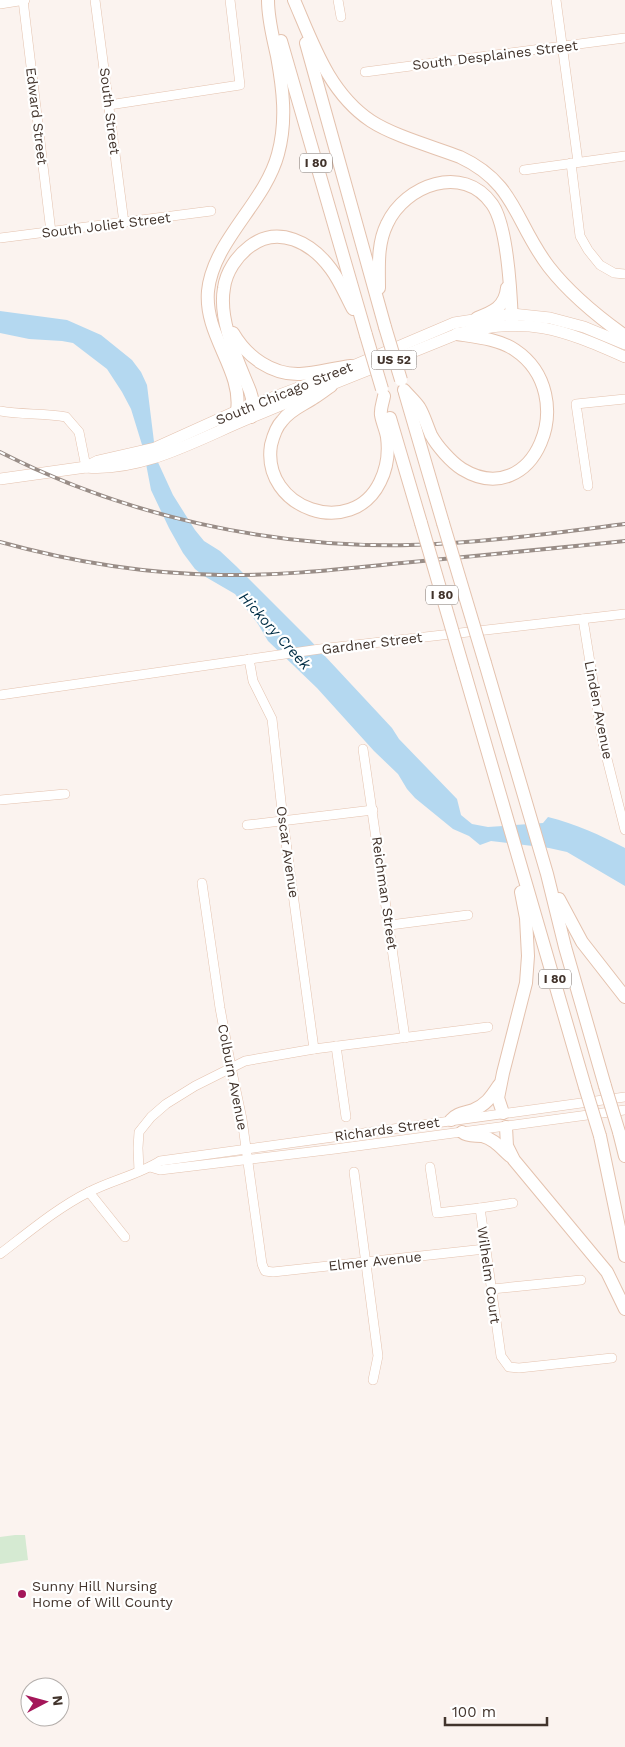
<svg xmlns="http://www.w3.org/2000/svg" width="625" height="1747" viewBox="0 0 625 1747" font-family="'Work Sans',sans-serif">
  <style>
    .green { fill: #d5ead2 }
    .water { fill: #b4d8f0 }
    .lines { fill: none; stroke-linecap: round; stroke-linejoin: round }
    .minor-casing { stroke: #e4c2ae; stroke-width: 10 }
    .major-casing { stroke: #e4c2ae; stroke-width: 12 }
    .highway-casing { stroke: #e4c2ae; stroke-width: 14 }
    .minor { stroke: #fff; stroke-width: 9 }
    .major { stroke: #fff; stroke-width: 11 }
    .highway { stroke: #fff; stroke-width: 12 }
    .rail-casing { stroke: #998d87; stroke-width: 4 }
    .rail { stroke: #fff; stroke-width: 2; stroke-dasharray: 5.5; stroke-linecap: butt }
    .highway-bridge-casing { stroke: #e4c2ae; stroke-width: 14; stroke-linecap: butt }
    .highway-bridge { stroke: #fff; stroke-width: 12 }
    .poi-dot { fill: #a41659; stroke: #fff; stroke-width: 2 }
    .labels { text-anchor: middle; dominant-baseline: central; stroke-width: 4.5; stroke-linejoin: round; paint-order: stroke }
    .shield { fill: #fff; stroke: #7b716b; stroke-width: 1 }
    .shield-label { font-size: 12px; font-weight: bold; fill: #42342c }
    .street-label { font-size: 14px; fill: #42342c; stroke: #fff }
    .poi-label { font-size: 14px; fill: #42342c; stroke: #fff; text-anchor: start }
    .water-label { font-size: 15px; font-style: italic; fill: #002e46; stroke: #fff }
  </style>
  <rect width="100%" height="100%" fill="#fbf3ef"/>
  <!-- green -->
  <path class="green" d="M15,1535H25L28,1560L0,1564V1537Z"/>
  <!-- water -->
  <path class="water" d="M0,311L67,320L101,335L132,360L141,372L147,385L156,458L173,495L195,530L204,541L220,551L236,566L310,640L392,728L399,739L457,799L461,815L472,824L488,827L543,823L548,817C576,824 600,835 625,848V886L567,852L549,848L491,841L480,845L469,836L453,829L415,798L407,789L398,774L374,751L317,688L268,641L258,624L235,594L204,576L195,569L183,553L169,528L151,490L143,448L131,409L122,392L107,369L73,343L62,341L29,339L0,333Z"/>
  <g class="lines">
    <!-- minor casing -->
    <g class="minor-casing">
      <g id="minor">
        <path d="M23,0L51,232"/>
        <path d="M95,0L124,223"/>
        <path d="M338,0L341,17"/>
        <path d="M556,0L578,162"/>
        <path d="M0,4L25,0"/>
        <path d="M365,72L625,38"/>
        <path d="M109,105L240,85L230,0"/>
        <path d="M571,163L580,236L588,250L600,265L614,273L625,274"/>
        <path d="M524,170L625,156"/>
        <path d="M0,238L211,211"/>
        <path d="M0,411C22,415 44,413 66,417L79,432L86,467"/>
        <path d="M588,486L576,404L625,399"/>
        <path d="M583,619L603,743L625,830"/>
        <path d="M249,659L253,681L272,719L283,820L314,1049"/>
        <path d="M0,695L320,649L625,614"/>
        <path d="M363,749L405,1038"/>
        <path d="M0,800L65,794"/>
        <path d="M247,825L373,810"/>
        <path d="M202,883L220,1008L231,1067L242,1119L262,1264L265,1271L273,1272L485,1249"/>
        <path d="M390,925L468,915"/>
        <path d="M336,1046L346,1117"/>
        <path d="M150,1167L160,1170L335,1149L625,1110"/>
        <path d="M430,1167L437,1213L480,1208L501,1356L509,1367L519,1368L612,1358"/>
        <path d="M139,1171L138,1148L139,1132L151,1117L166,1104L195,1086L245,1061L314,1049L488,1027"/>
        <path d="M354,1172L378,1356L373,1380"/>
        <path d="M89,1192L125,1237"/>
        <path d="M480,1208L513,1203"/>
        <path d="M0,1254C29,1232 57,1208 89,1192C112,1180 138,1175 160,1161L625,1097"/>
        <path d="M492,1289L581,1280"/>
      </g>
    </g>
    <!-- major casing -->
    <g class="major-casing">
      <g id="major">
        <path d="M86,467L98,461L155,448L237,411L327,377L454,323L512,314L550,318L584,327L625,344"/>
        <path d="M0,479L86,467C144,472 200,438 252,417C320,388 389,362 457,334C526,315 562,329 625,357"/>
      </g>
    </g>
    <!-- highway casing -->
    <g class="highway-casing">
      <g id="highway">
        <path d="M294,0C313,44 329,93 371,121C394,136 434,147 460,157C516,183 515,223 549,267C570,294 597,316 625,336"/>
        <path d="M281,41L366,335"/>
        <path d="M306,43L385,327"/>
        <path d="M379,288C379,267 377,244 387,224C405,185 463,163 492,204C508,226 511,296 512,324"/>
        <path d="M477,318C493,312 505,307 507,288"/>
        <path d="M233,333C247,357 272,375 300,374C317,373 334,368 351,366"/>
        <path d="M331,386C325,390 319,395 312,399C301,406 290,410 282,421C276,427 273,437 271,445C261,509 352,540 380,482C387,468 389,452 387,437C386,430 382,422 381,415C380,409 383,402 384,396"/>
        <path d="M404,390C409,396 415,401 419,407C424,415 427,426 431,435C437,446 451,462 462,469C534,513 582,395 515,350C499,339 476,337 457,334"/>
        <path d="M405,393L443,523"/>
        <path d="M237,411C243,370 204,336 208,291C213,241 265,203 278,154C287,121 283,89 277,56C273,37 268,20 268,0"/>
        <path d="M251,417L252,398L250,391C238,361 218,321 224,288C226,272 237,256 249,247C278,224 312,243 331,269C340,281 346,296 353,309"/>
        <path d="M390,418L421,523"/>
        <path d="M485,663L547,874L565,947L605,1086"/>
        <path d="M463,667L585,1087"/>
        <path d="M559,899L582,942L625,997"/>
        <path d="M503,1113L498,1098L503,1073L526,983L528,956L526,918L521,892"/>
        <path d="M451,1120C457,1113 465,1113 473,1110C486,1105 491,1097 499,1085"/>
        <path d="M506,1127L507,1146L514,1160L607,1272L625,1309"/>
        <path d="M462,1132C468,1137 475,1135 482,1136C494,1139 501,1148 510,1156"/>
        <path d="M619,1132L625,1156"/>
        <path d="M600,1136L625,1256"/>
      </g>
    </g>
    <!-- minor -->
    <use href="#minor" class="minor"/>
    <!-- major -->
    <use href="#major" class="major"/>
    <!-- highway -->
    <use href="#highway" class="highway"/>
    <!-- rail casing -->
    <g class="rail-casing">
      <g id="rail">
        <path d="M0,452C125,516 270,548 410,545C482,543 554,533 625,524"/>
        <path d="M0,542C72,562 146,574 221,575C282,576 342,569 402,563C477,556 551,549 625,541"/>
      </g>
    </g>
    <!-- rail -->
    <use href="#rail" class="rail"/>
    <!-- highway-bridge casing -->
    <g class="highway-bridge-casing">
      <g id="highway-bridge">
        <path d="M385,327L401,380"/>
        <path d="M366,335L382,389"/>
        <path d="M421,523L463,667"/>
        <path d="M443,523L485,663"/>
        <path d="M605,1086L619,1132"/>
        <path d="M585,1087L600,1136"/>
      </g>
    </g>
    <!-- highway-bridge -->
    <use href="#highway-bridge" class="highway-bridge"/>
  </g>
  <!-- markers -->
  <circle class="poi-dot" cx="22" cy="1594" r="5"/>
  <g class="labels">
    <!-- shield labels -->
    <g class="shield">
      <rect x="300" y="153.5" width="32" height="19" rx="4"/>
      <rect x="371.5" y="350.5" width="45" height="19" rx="4"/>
      <rect x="426" y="585.5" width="32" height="19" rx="4"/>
      <rect x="539" y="969.5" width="32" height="19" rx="4"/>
    </g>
    <g class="shield-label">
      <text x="316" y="163">I 80</text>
      <text x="394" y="360">US 52</text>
      <text x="442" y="595">I 80</text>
      <text x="555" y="979">I 80</text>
    </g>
    <!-- street labels -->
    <g class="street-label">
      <text transform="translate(495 55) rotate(-7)">South Desplaines Street</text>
      <text transform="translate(110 111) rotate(83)">South Street</text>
      <text transform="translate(37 116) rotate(83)">Edward Street</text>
      <text transform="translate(106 225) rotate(-7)">South Joliet Street</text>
      <text transform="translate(284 393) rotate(-22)">South Chicago Street</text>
      <text transform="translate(372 643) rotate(-7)">Gardner Street</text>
      <text transform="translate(599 710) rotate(79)">Linden Avenue</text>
      <text transform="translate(288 852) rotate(82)">Oscar Avenue</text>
      <text transform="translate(385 893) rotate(82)">Reichman Street</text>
      <text transform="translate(233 1077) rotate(79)">Colburn Avenue</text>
      <text transform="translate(387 1129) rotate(-8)">Richards Street</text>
      <text transform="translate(375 1261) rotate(-6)">Elmer Avenue</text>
      <text transform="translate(489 1275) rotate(82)">Wilhelm Court</text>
    </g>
    <!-- poi labels -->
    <g class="poi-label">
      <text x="32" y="1586">Sunny Hill Nursing<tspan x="32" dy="16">Home of Will County</tspan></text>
    </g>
    <!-- water labels -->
    <g class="water-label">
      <text transform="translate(275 631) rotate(48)">Hickory Creek</text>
    </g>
  </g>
  <!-- north arrow -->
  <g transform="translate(45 1702) rotate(84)"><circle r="24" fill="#ffffff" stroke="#b3aeab"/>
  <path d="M0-4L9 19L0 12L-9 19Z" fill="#a41659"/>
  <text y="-8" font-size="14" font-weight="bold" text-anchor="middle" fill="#42342c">N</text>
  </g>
  <!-- scale -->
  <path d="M445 1717v8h102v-8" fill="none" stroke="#42342c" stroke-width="2.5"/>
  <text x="452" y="1717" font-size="15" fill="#42342c" stroke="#ffffff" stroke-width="4" paint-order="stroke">100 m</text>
</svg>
